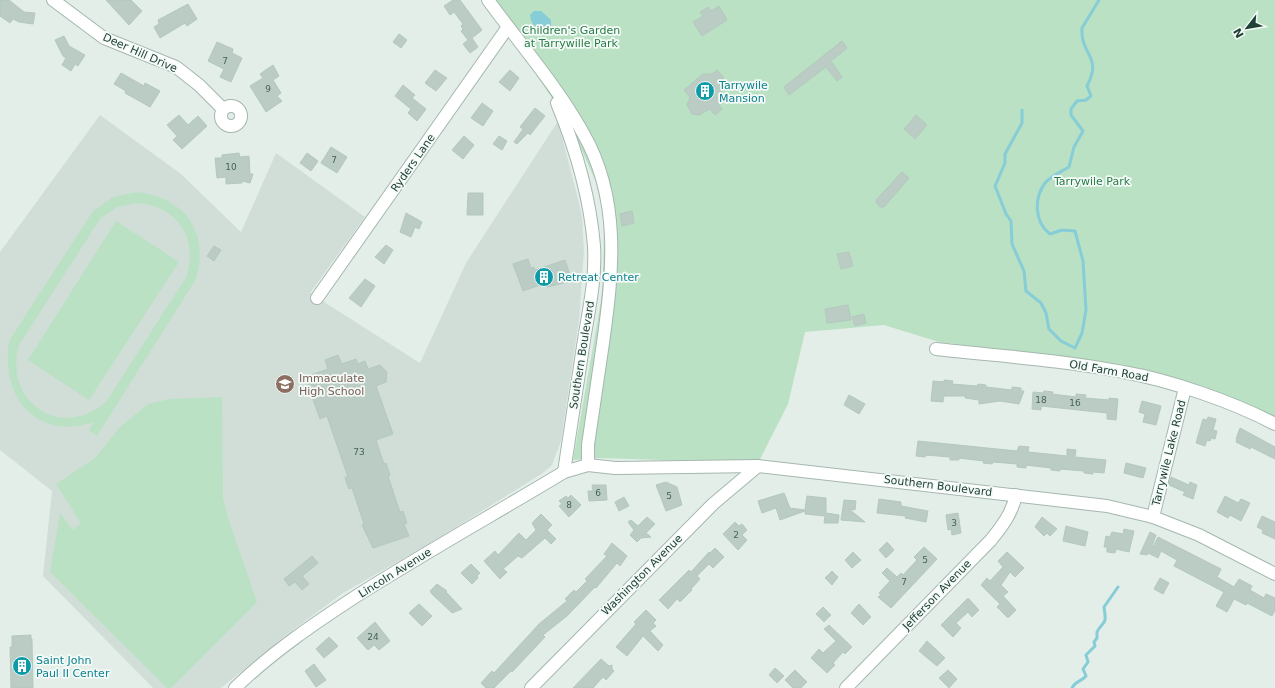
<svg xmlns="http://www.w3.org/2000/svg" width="1275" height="688" viewBox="0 0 1275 688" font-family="'DejaVu Sans',sans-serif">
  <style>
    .built { fill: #d1ded7 }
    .green { fill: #bae1c3; fill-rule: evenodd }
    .water { fill: #86cdd7 }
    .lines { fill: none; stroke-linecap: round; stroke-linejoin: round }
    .stream { stroke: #86cdd7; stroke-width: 3 }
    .building { fill: #baccc4; stroke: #b4c8bf }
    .minor-casing { stroke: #a5b7af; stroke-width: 14 }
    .minor { stroke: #fff; stroke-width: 12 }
    .labels { text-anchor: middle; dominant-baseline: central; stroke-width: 3.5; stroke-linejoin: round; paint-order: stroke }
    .number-label { font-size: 9px; fill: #46645a }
    .park-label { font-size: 11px; fill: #277c45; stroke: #f4faf7 }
    .street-label { font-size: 11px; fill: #204137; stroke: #f4faf7 }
    .culture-label { font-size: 11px; fill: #0d838f; stroke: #f4faf7; text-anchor: start }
    .education-label { font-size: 11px; fill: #785e54; stroke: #f4faf7; text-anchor: start }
  </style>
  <rect width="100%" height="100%" fill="#e3eee8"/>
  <!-- built -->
  <path class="built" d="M100,115L181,174L241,232L276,153L365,217L310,293L420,363L466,263L558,121L578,199L582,217L584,250L579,320L561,441L552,465L543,473L427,545L343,593L286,635L221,688H153L43,576L52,491L0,450V252Z"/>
  <!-- green -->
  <g class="green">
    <path d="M485,0H1275V424L1188,394L1081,364L1020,352L939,342L884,325L805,332L788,404L758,463L599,458L573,460L603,290L604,216L596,182L571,126Z"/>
    <path d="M137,192C185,197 210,233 196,279L97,436L89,430L94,422C38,441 0,399 9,341L93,211L113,197ZM137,203C177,206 198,237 187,276L106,402C61,441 3,402 19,345L100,219L117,207Z"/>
    <path d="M116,221L179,262L89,400L28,360Z"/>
    <path d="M222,397L223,498L229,521L257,602L171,688H167L50,572L60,513L73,530L81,523L56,484L95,458L120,427L148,404L170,399Z"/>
  </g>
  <!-- water -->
  <path class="water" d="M534,11H541L551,20V28L547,34C537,30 531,25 530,15Z"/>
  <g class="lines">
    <!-- stream -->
    <g class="stream">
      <path d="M1022,110V123L1005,154V163L995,186L1006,214L1011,221L1012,244L1024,271L1026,291L1041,303L1046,313L1049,329L1061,341L1075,348L1082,333L1086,310L1083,261L1075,231L1062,230L1050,234C1034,222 1034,198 1045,183C1051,176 1061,172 1069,167L1074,147L1083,131L1071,115V109L1077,101L1086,100L1091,96L1087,86C1103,56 1080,55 1082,28L1099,0"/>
      <path d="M1072,688C1075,681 1081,682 1086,676L1083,669L1088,662L1086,655L1095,646L1094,642L1097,638V632C1104,619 1107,627 1104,607L1118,587"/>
    </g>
  </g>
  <!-- building -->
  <g class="building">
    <path d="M0,0H9L24,12L35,13L33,24L19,22L13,19L10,23L0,16Z"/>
    <path d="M106,0H131L142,11L129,25Z"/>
    <path d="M453,0H460L482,30L472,38L478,47L470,53L463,44L468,40L461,31L463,29L461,26L463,24L454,12L450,15L444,6Z"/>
    <path d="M188,4L197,19L187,26L185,23L160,38L154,27L159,24L158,20Z"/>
    <path d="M719,6L727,20L702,36L693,22L703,16L700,12L708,7L711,11Z"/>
    <path d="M399,34L407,40L401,48L393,42Z"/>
    <path d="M64,36L69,46L85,55L78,66L75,64L71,71L62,65L66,58L63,56L55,40Z"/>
    <path d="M842,41L847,48L831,61L842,77L837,81L826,67L789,95L784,87Z"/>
    <path d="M217,42L233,49L232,53L242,58L231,82L220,77L224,69L208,61Z"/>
    <path d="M273,65L279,76L273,80L281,93L277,96L282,101L266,112L250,86L263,78L260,74Z"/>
    <path d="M435,70L447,78L436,91L425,83Z"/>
    <path d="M510,70L519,78L510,91L499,82Z"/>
    <path d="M717,70L724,78L720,81L725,88L720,95L723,99L718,103L722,109L715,115L710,109L699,115L692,114L687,105L690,97L684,90L703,74H712Z"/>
    <path d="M121,73L144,86L145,83L160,91L150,107L125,93L126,91L114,84Z"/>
    <path d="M403,85L415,95L412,98L426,109L417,121L408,113L411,109L395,96Z"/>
    <path d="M482,103L493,111L483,126L471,118Z"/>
    <path d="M535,108L545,116L530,135L528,133L517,144L514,142L523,129L520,127Z"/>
    <path d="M179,115L188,125L198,116L207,126L182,149L173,140L177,136L167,125Z"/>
    <path d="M916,115L927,125L915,139L904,129Z"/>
    <path d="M464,136L474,145L463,159L452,150Z"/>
    <path d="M499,136L507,141L502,150L493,144Z"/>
    <path d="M331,147L347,157L337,173L321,163Z"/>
    <path d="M239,153L240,157L249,156L250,174H253L250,183L242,181V183L226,184V177L217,178L215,158H222V155Z"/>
    <path d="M307,153L318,161L311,171L300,163Z"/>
    <path d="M902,172L909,178L884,207H880L877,204L876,200Z"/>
    <path d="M468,193H483V215H467Z"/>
    <path d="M632,211L634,223L622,226L620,214Z"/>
    <path d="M406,213L422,222L419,229L415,227L411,237L400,232Z"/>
    <path d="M386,245L393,250L384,264L375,257Z"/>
    <path d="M214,246L221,250L214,261L207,256Z"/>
    <path d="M849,252L853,266L841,269L837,254Z"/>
    <path d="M528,259L531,268L534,267L535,270L565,260L572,281L547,287L546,283L523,291L513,264Z"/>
    <path d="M365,279L375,286L361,307L349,298Z"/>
    <path d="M848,305L851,320L827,323L825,309Z"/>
    <path d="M864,314L866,323L855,326L852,317Z"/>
    <path d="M338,355L342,364L356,359L358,364L365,361L368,369L380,365L387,372L386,382L376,386L393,434L376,440L384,464L386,463L390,475L388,476L400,512L403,511L407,523L404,524L409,536L373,548L362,525L364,524L352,488L349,489L346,481L345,477H348L327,416L320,419L305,377L328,369L325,360Z"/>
    <path d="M944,380L953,381L952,384L977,386L978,384L986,385V387L1012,390V387L1021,388V391H1024L1019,404L1000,401L979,404V400L965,398V396H944L943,402L931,401L933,381L944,382Z"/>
    <path d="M1044,391L1053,392L1052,394L1076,397V394L1086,395L1085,398L1109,400V398L1118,399L1116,420L1107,419V413L1041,406V410L1032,409L1033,392L1043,393Z"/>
    <path d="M849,395L865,404L859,414L844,405Z"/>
    <path d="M1142,401L1161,406L1156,425L1143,422L1145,414L1139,412Z"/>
    <path d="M1208,417L1216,419L1213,430L1217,431L1215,439L1211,438L1210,441L1207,440L1205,446L1196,443L1203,419L1207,420Z"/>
    <path d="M1240,428L1275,447V459L1251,447L1250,449L1236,442L1237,439H1236Z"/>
    <path d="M918,441L1017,451L1019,446L1029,447L1028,452L1067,456V449L1076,450L1075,457L1106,460L1104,473L1093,472V474L1084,473V471L1060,469V471L1051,470V468L1026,465V468L1017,467V464L993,462L992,464L983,463L984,461L959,458V460H950V457L926,455L925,457L916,456Z"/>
    <path d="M1126,463L1146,468L1143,478L1124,473Z"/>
    <path d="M1171,477L1189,485L1190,482L1197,485L1193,499L1183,495L1185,492L1169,485Z"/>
    <path d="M666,482L677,487L682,505L666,511L656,485Z"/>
    <path d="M592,485H606L607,500L589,501L588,491H593Z"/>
    <path d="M784,493L790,508L805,510L807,496L826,498V513L839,515L838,523H824L825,516L805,514V511L780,520L776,508L762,513L758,501Z"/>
    <path d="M571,495L581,505L569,517L559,506L562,504L559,501L566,496L568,498Z"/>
    <path d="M1225,496L1238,503L1241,499L1250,503L1241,521L1230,515L1228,518L1217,512Z"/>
    <path d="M624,497L629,506L619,511L615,502Z"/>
    <path d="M879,499L901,502V506L928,511L926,522L905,518L906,516L877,513Z"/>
    <path d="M844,500L856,501L855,510L849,509L865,522L841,520Z"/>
    <path d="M958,513L961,533L952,535L951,529L948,530L946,515Z"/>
    <path d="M541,514L552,525L547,530L556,539L551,544L545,538L522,558L518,556L503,569L507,572L500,579L484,561L495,551L498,555L519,533L526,540L536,530L532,523Z"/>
    <path d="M1262,516L1275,522V539L1262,533L1263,530L1257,527Z"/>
    <path d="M647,517L655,524L646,533L651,537L641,538L637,542L630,535L634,530L628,522L631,520L638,526Z"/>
    <path d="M1042,517L1057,529L1050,536L1047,533L1044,536L1035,527Z"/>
    <path d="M735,522L739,526L742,524L747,530L742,535L747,540L738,550L723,534Z"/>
    <path d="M1066,526L1088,532L1085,546L1063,541Z"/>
    <path d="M1124,529L1134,531L1129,552L1116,549L1115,553L1107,552V547H1104L1106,536L1110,537L1112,532L1123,534Z"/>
    <path d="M1150,532L1156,535L1152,546L1153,547L1158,537L1221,569L1217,577L1234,587L1239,579L1252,586L1250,590L1264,598L1266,594L1275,598V610L1272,616L1247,603L1246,605L1234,599L1227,612L1216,606L1224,592L1174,566L1177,560L1161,551L1158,558L1148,553L1147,555L1140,554Z"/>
    <path d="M887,542L894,550L886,558L879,550Z"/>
    <path d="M612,543L627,556L620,566L617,563L596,588L595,587L567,616L543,635L545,637L512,672L511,671L494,688H486L481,683L492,671L494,673L539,624L567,601L565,599L574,590L576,592L587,581L585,579L607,556L604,554Z"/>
    <path d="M924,547L937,559L891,608L878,597L881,595L879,593L890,581L882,573L887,568L897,577L901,573L903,575L917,560L914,557Z"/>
    <path d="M715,548L724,557L713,568L709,564L697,576L700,579L691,589L692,590L680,602L677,599L668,609L659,600L689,570L691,572L709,552L710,553Z"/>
    <path d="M853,552L861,560L852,568L845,560Z"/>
    <path d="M1007,552L1024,568L1015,577L1010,572L1001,585L1008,592L1003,596L1016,610L1008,618L997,607L1000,604L981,585L987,578L990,581L1003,567L998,561Z"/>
    <path d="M312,556L318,563L302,576L309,584L302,590L295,582L289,586L284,579Z"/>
    <path d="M471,564L480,573L477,576L478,578L472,584L461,573Z"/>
    <path d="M832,571L838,577L832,585L825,578Z"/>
    <path d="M1160,578L1169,583L1163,594L1154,589Z"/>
    <path d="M437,584L447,591L446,592L462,609L452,613L432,594L430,591Z"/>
    <path d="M968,598L979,610L972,617L968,612L956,623L961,628L953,637L941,625Z"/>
    <path d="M419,604L432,616L422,626L409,613Z"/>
    <path d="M859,604L871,617L863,625L851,613Z"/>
    <path d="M823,607L831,615L824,622L816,614Z"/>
    <path d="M646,610L656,620L653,623L656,626L650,631L663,645L658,651L643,636L627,656L616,647L636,624L634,622Z"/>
    <path d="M375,622L390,641L379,650L374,645L368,650L357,638Z"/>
    <path d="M829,625L852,647L845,654L843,652L833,663L835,665L827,673L811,658L819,649L823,653L836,641L824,629Z"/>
    <path d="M31,635V639H32L33,688H11L10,647H12V636Z"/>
    <path d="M329,637L338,646L324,658L316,649Z"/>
    <path d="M927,641L945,658L937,666L919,651Z"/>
    <path d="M601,659L609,666L612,665V669L614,671L606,680L603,677L593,688H573Z"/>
    <path d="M314,664L326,680L316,687L305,671Z"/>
    <path d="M775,668L784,676L777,683L769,675Z"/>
    <path d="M795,670L807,682L801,688H793L785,680Z"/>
    <path d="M948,670L957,679L949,688L939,678Z"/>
  </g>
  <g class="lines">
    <!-- minor casing -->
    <g class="minor-casing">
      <g id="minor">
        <path d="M53,0L104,38L176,67L199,85L223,109"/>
        <path d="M488,0C520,44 557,86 583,133C621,199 613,272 603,343C598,377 593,411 588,445V465"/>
        <path d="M557,103C576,149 590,197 594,246C596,278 589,309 584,340C577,384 571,428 564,472"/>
        <circle cx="231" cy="116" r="10"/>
        <path d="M317,298L508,27"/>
        <path d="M936,349C998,356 1062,360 1123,372C1170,380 1233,402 1275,424"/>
        <path d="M1153,517L1185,388"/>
        <path d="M235,688C272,652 315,623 358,595C426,552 496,513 564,472L588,465L615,468L758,466L1107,506L1153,517L1199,535L1275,574"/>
        <path d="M531,688L713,504L758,466"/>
        <path d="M846,688L991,540C1003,525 1012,513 1016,495"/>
      </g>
    </g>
    <!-- minor -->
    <use href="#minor" class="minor"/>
  </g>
  <!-- icons -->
  <defs>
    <g id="building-disc" transform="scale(1)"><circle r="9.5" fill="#0f9aa8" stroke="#f4faf7"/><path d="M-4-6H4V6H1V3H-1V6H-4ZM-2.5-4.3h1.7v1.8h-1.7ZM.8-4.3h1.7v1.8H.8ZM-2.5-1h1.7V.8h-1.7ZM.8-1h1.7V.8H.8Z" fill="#fff"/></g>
    <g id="school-disc" transform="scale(1)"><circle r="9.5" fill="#8d6e63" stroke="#f4faf7"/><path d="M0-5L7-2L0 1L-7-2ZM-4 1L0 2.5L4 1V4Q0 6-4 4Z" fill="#fff"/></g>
  </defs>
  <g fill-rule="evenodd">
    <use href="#building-disc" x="705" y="91"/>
    <use href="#building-disc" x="544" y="277"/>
    <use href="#school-disc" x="285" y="384"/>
    <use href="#building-disc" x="22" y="666"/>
  </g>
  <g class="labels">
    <!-- number labels -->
    <g class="number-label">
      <text x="225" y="61">7</text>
      <text x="268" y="89">9</text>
      <text x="334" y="160">7</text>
      <text x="231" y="167">10</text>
      <text x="1041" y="400">18</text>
      <text x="1075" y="403">16</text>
      <text x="359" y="452">73</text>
      <text x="598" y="493">6</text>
      <text x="669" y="496">5</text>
      <text x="569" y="505">8</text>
      <text x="954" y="523">3</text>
      <text x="736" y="535">2</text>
      <text x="925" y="560">5</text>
      <text x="904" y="582">7</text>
      <text x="373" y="637">24</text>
    </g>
    <!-- park labels -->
    <g class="park-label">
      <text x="571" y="30">Children's Garden<tspan x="571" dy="13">at Tarrywille Park</tspan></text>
      <text x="1092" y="181">Tarrywile Park</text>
    </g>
    <!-- street labels -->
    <g class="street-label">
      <text transform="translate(140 53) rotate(24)">Deer Hill Drive</text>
      <text transform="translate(413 163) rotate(-55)">Ryders Lane</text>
      <text transform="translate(582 355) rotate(-81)">Southern Boulevard</text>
      <text transform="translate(1109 371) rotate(10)">Old Farm Road</text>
      <text transform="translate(1169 453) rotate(-76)">Tarrywile Lake Road</text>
      <text transform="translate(938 486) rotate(7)">Southern Boulevard</text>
      <text transform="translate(395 573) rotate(-32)">Lincoln Avenue</text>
      <text transform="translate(642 575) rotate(-45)">Washington Avenue</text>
      <text transform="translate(937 595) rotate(-46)">Jefferson Avenue</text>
    </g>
    <!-- culture labels -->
    <g class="culture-label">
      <text x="719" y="85">Tarrywile<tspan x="719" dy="13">Mansion</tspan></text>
      <text x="558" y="277">Retreat Center</text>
      <text x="36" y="660">Saint John<tspan x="36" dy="13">Paul II Center</tspan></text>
    </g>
    <!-- education labels -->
    <g class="education-label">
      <text x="299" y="378">Immaculate<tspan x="299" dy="13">High School</tspan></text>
    </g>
  </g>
  <!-- north arrow -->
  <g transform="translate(1247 28) rotate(239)" stroke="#f4faf7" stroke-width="3" paint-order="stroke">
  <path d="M0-3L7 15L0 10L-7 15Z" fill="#204137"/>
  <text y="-6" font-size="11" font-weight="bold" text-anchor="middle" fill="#204137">N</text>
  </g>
</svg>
